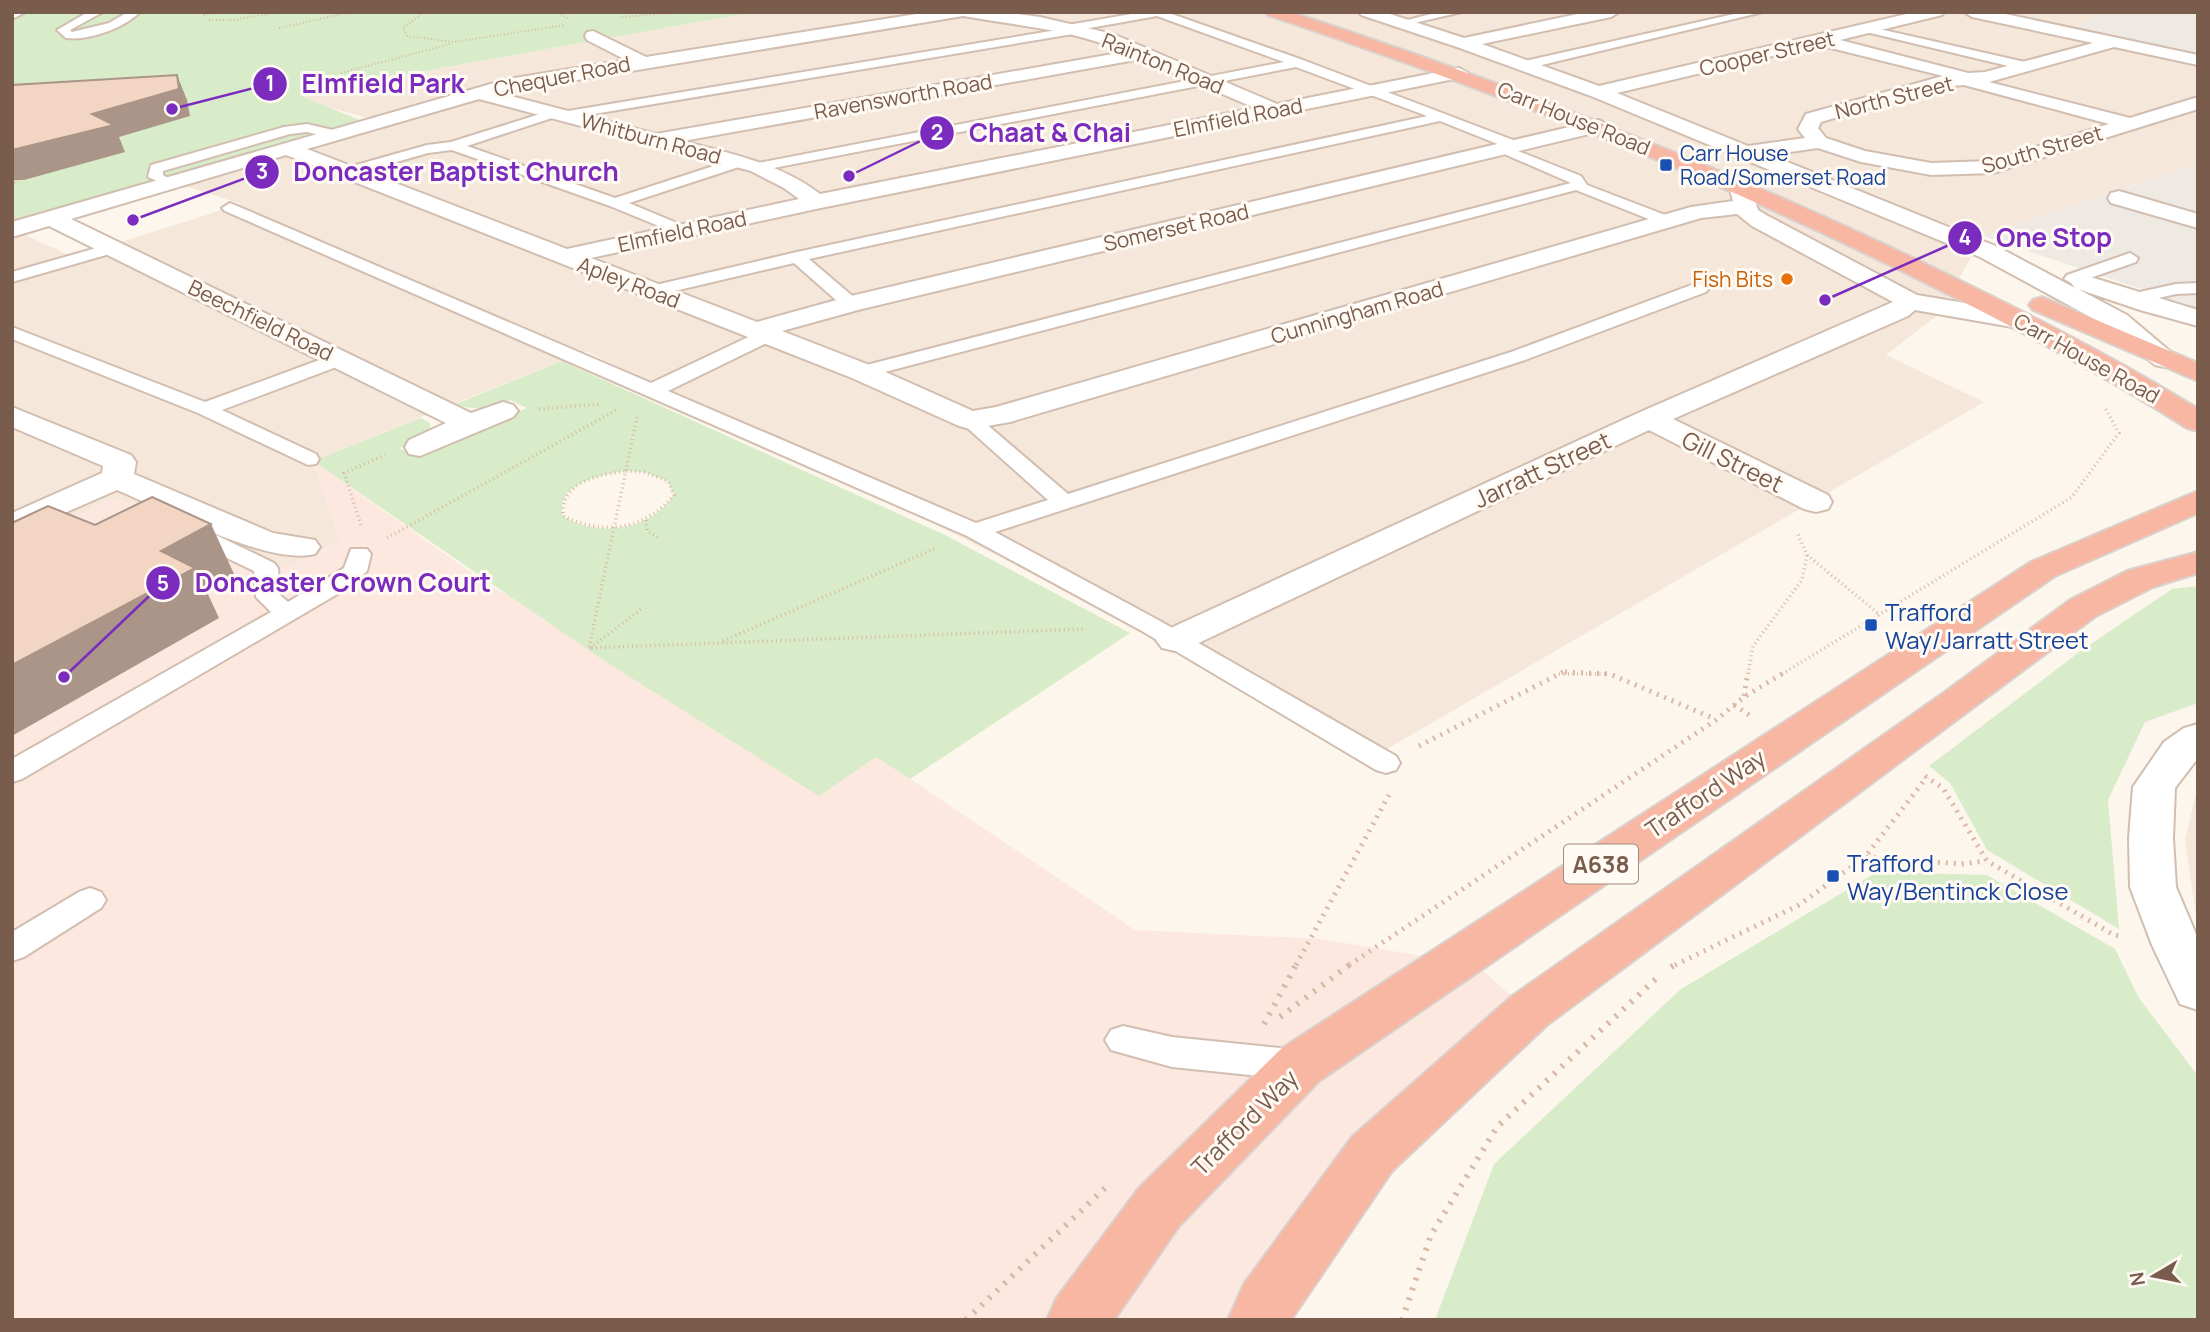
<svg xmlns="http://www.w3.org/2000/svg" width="2210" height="1332" viewBox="0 0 2210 1332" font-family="Manrope,sans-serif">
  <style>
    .residential { fill: #f5e8da }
    .commercial { fill: #fde8e0 }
    .industrial { fill: #efe9e4 }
    .green { fill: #d8ecc9; fill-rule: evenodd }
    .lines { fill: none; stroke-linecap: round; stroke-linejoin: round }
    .lane-casing { stroke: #d1beb0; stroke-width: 4 }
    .street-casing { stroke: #d1beb0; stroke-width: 4 }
    .highway-casing { stroke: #dad1cd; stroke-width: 4 }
    .path-far4 { stroke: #d9b8a5; stroke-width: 2; stroke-dasharray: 1 2.5; stroke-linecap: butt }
    .path-far3 { stroke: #d9b8a5; stroke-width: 2.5; stroke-dasharray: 1 2.5; stroke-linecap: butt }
    .path-far2 { stroke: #d9b8a5; stroke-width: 3.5; stroke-dasharray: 1 3.5; stroke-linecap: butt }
    .path-far1 { stroke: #d9b8a5; stroke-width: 5; stroke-dasharray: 2 6; stroke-linecap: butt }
    .path { stroke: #d9b8a5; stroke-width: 6; stroke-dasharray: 2.5 8; stroke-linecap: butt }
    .lane { fill: #fff; fill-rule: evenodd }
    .street { fill: #fff; fill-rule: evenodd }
    .highway { fill: #f7b7a3; fill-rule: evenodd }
    .shaded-wall { fill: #aa9588 }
    .building { fill: #f3d5c3; stroke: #aa9588; stroke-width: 2 }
    .transit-dot { fill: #1a4fb4; stroke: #fffaf3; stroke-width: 2.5 }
    .food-dot { fill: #e8710a; stroke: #fffaf3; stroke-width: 2.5 }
    .labels { text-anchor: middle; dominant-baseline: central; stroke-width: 6; stroke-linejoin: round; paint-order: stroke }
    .far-street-label { font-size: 21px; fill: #7a5c4d; stroke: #fffaf3 }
    .far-transit-label { font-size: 21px; fill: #164399; stroke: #fffaf3; text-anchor: start }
    .far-food-label { font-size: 21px; fill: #c56008; stroke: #fffaf3; text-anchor: end }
    .shield { fill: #fffaf3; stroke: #a28b7f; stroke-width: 2 }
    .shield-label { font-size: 23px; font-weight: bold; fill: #7a5c4d }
    .street-label { font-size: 24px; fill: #7a5c4d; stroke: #fffaf3 }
    .transit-label { font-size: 24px; fill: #164399; stroke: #fffaf3; text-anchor: start }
    .leader { fill: none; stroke: #7b2cbf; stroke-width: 2.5 }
    .callout-dot { fill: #7b2cbf; stroke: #fffaf3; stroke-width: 2.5 }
    .mark-label { font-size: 21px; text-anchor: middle; font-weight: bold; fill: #fff }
    .callout-label { font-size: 26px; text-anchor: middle; font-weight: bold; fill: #7b2cbf; stroke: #fffaf3; stroke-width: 6; stroke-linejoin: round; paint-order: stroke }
  </style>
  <rect width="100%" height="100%" fill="#fdf6ec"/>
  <!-- residential -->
  <g class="residential">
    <path d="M755,12H2109L2076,28L2198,57V164L1983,236L1939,314L1886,355L1984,402L1387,749L586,351L313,461L340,540L286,569L115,498L12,546V238L23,234L73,257L241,204L185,186L388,123L330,108L302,97L312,91Z"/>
    <path d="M2198,784V928L2185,841Z"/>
  </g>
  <!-- commercial -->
  <path class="commercial" d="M313,461L495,589L876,756L1135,930L1321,939L1476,965L1529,1011L1259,1320H12V546L115,498L286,569L340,540Z"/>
  <!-- industrial -->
  <g class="industrial">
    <path d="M2109,12H2198V57L2075,27Z"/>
    <path d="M2198,164V308L1983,236Z"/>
  </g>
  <!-- green -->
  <g class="green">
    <path d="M34,12H755L312,91L303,97L360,120L12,223V19Z"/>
    <path d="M562,361L943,534L1130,633L910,779L876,757L819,796L603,660L313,461L421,418L430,423V430L422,439L399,448L419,457L527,408L510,400C492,407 474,412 456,404ZM626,471L644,472L668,481L674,495C650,531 598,538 563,516C554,483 603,474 626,471Z"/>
    <path d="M2198,586V703L2145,722L2108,800L2119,929L1987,850L1950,783L1929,766L2082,650L2172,589Z"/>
    <path d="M1877,872L1987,875L2115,949L2139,998L2198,1076V1320H1435L1494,1164L1681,989Z"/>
  </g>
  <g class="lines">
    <!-- lane casing -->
    <g class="lane-casing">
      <g id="lane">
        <path d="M88,12H103L70,30L72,32L109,23L128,12H140C124,28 89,41 66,38L57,30Z"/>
        <path d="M1143,12H1166L1303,60L1521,143V149H1513L1581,176L1587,185L1673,218L1675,221L1667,226L1661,224L1576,190L862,378L852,372L855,368L1571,183L1495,150L1497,147H1505L1440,121L809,259L857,300L860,304L851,309L845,308L794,263L653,296L644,291L647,287L797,252L1427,116L1296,67L758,171L751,167L758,163L1284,62L1157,16L1084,29L1079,33L564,119L558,116L467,146L615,198L735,159H745V165L629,203L689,228L691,231L689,234L683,236L610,206L452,150L428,153L347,176L340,172L342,169L427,145L451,142L556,109L562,112L1063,29L1068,25Z"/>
        <path d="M1439,12H1462L1401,26L1396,23Z"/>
        <path d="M1743,12H1763L1525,69L1519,65L1525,61Z"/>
        <path d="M1866,26L2025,62L2031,66L2025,70L1862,31L1860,29Z"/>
        <path d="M307,124L337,131L339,134L332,138L307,132L290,134L163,171V175L175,182L168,186L148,177L151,165L284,127Z"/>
        <path d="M230,203L651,383L759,332H773L775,336L773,340L668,391L976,523L1048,500L963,424L960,420L963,416H977L1068,494L1511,352L1694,284L1700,283L1709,288L1706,292L1525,360L995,532L1160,621L1396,756L1400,763L1396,770L1386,773L1376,770L1142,631L967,536L225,211L222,208Z"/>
        <path d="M114,243L122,248L120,251L12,282V272Z"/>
        <path d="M2130,253L2138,258L2136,262L2073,284L2064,279L2067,275Z"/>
        <path d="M2198,283V293L2176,294L2132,304L2123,299L2126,295L2176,284Z"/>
        <path d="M12,327L205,402L333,355H347L349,359L347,363L222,410L316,454L319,459L316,464L308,465L198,413L12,339Z"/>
        <path d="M189,528L216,535L274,563L278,568L280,595L288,602L344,568L351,549H367L371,554L367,571L351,586L22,779L12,782V759L271,612L256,597L254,571L200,545L181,540L177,535L181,530Z"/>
        <path d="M90,888L101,892L106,900L101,908L24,957L12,961V932L79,892Z"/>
        <path d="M1123,1026L1172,1037L1300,1050L1313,1054L1318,1065L1313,1076L1300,1080L1172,1067L1111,1050L1105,1040L1111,1030Z"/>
      </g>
    </g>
    <!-- street casing -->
    <g class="street-casing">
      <g id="street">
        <path d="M12,12H26L12,19Z"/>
        <path d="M929,12H1003L1040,17L1113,34L1277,104L1459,68L1468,73L1459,78L816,209L591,258L757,322L851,296L1599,120L1609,126L1606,130L858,310L782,331L872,366L973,411L996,407L1691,207L1733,201L1729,185L1732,180H1748L1758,210L1768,216L1917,295L2018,312L2027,314L2031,320L2027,326L2018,328L1915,310L1908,316L1673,419L1828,495L1832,502L1828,509L1816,512L1804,509L1649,430L1188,648L1175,651L1162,648L1156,640L1162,632L1638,413L1893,302L1752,226L1737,214L1701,218L1010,422L970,429L959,426L852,378L286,155L71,219L471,413L503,402L513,405L518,411L513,417L420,456L409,454L405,447L409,440L446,423L49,226L12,237V222L508,79L626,60L587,40L585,36L587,32L593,31L646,57ZM963,16C1018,26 1073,29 1124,52L656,134L499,93ZM1141,59L1255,108L820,194C779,163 732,154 683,141ZM479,99L751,171L784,188L799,199L567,249L307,149Z"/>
        <path d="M1359,12H1384L1464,38L1587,12H1619L1611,17L1482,44L1599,86L1915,12H1944L1942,15L1840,40L1968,73L1985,72L2093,43L1972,17L1964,12H1996L2198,55V65L2114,47L1989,82L2130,118L2198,97V109L1993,173L1931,175L1861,162L1818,148L1770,155L1998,247L2075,288L2071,283L2075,278L2084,275L2198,310V326L2140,310L2078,289L2127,315L2179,359L2175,365L2165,367L2155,365L2109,327L1980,257L1591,96L1457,47L1361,15ZM1819,45L1943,76L1806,114L1798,129L1805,138L1748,146L1617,93ZM1964,85L2109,124L1991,161L1931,163L1865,151L1826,138L1818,128L1821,122L1939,87Z"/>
        <path d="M2119,191L2198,214V228L2111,203L2108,198L2111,193Z"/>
        <path d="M12,407L131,455L136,462L134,474L273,533L315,540L320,547L315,554C267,566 165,510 117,490L12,536V513L102,473L103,466L12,427Z"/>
        <path d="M2198,724V758L2175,788L2173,838L2176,887L2198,939V1010L2180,1004L2152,945L2130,887L2129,838L2133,787L2164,742L2184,728Z"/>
      </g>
    </g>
    <!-- highway casing -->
    <g class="highway-casing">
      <g id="highway">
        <path d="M1266,12H1290C1513,85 1731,169 1942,272C2029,314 2116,358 2198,409V431L2187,428C2103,374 2014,327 1924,282C1712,176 1493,90 1268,15Z"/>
        <path d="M2042,297L2198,363V381L2033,310L2029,305L2033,300Z"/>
        <path d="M2198,491V513L2055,576L1319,1081L1179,1226L1114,1320H1047L1056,1299L1139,1188L1281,1049L2031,562Z"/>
        <path d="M2198,552V573L2153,587L2096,616L1547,1025L1392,1171L1291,1320H1228L1244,1284L1352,1137L1511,997L1945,692L2070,600L2127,571Z"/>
      </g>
    </g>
    <!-- path-far4 -->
    <g class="path-far4">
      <path d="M424,12L403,28L407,36L454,42L565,25"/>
      <path d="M558,12L569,19"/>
      <path d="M204,15L219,12"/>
      <path d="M622,17L681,12"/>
      <path d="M209,20H234L280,12"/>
      <path d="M279,28L351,12"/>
      <path d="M341,73L450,44"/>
    </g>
    <!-- path-far3 -->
    <path class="path-far3" d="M12,185L18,180"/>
    <!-- path-far2 -->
    <g class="path-far2">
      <path d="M539,409L600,404"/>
      <path d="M637,417L589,648L1083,629"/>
      <path d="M626,471L644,472L668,481L674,495C644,530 604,536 563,516C560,481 599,475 626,471Z"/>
      <path d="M646,520L647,531L658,537"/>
      <path d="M361,525L344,473L385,455"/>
      <path d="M387,538L618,409"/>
      <path d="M1807,555L1880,615"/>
      <path d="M723,641L936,548"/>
      <path d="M590,648L644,607"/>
      <path d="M1559,674H1606"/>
      <path d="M1748,674L1753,646L1802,580L1807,555L1797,532"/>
      <path d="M1782,674L2072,497L2119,433L2105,408"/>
    </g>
    <!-- path-far1 -->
    <g class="path-far1">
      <path d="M1565,672L1610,674L1715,719"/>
      <path d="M1744,696L1748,672"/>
      <path d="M1734,705L1749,715"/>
      <path d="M1419,746L1563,672"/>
      <path d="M1925,776L1943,788L1987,861L2114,935L2124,937"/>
      <path d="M1866,857L1961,864L1986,861"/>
      <path d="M1296,965L1389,795"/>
      <path d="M1349,965L1716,720L1744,697L1785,672"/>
      <path d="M1675,965L1799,905L1865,857L1927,777"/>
    </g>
    <!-- path -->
    <g class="path">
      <path d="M1671,967L1678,963"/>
      <path d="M1280,1017L1352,963"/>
      <path d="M1264,1024L1297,963"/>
      <path d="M966,1320L1105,1188"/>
      <path d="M1402,1320L1431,1235L1497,1127L1659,976"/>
    </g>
    <!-- lane -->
    <use href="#lane" class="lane"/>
    <!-- street -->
    <use href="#street" class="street"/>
    <!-- highway -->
    <use href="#highway" class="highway"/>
  </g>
  <!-- shaded-wall -->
  <g class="shaded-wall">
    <path d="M177,75L187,100L190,116L119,137L125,152L24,180H12V150Z"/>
    <path d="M211,524L234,574L206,590L219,618L12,736V665L161,551Z"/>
  </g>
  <!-- building -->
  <g class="building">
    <path d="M177,75L179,89L92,114L114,125L12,150V85Z"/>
    <path d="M152,497L211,524L161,551L195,568L12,665V523L48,506L95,525Z"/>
  </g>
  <!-- markers -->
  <g class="transit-dot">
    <rect x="1659" y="158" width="14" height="14" rx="3.5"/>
    <rect x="1864" y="618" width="14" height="14" rx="3.5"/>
    <rect x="1826" y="869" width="14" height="14" rx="3.5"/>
  </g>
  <circle class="food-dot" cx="1787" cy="279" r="7"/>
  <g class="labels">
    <!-- far-street labels -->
    <g class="far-street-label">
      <text transform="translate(1767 53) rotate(-13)">Cooper Street</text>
      <text transform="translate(1163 63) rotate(22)">Rainton Road</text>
      <text transform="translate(562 76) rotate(-11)">Chequer Road</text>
      <text transform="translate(903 96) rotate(-10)">Ravensworth Road</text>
      <text transform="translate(1894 97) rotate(-14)">North Street</text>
      <text transform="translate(1238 117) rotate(-11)">Elmfield Road</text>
      <text transform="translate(1574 118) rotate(22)">Carr House Road</text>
      <text transform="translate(651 138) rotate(15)">Whitburn Road</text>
      <text transform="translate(2042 149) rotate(-16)">South Street</text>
      <text transform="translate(1176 227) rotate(-13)">Somerset Road</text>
      <text transform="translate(682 231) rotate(-12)">Elmfield Road</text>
      <text transform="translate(629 282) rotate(21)">Apley Road</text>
      <text transform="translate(1357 312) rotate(-16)">Cunningham Road</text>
      <text transform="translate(261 320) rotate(26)">Beechfield Road</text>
      <text transform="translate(2087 358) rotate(29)">Carr House Road</text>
    </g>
    <!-- far-transit labels -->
    <g class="far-transit-label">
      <text x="1680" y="153">Carr House<tspan x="1680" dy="24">Road/Somerset Road</tspan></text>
    </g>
    <!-- far-food labels -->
    <g class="far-food-label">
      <text x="1773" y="279">Fish Bits</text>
    </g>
    <!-- shield labels -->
    <rect class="shield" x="1564" y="844.5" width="74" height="39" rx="5"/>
    <g class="shield-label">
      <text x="1601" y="864">A638</text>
    </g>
    <!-- street labels -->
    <g class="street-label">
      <text transform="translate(1733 461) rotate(26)">Gill Street</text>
      <text transform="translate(1542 469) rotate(-25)">Jarratt Street</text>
      <text transform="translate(1705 793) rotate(-34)">Trafford Way</text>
      <text transform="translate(1244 1122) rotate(-45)">Trafford Way</text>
    </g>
    <!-- transit labels -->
    <g class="transit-label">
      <text x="1885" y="611">Trafford<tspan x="1885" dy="28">Way/Jarratt Street</tspan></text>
      <text x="1847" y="862">Trafford<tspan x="1847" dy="28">Way/Bentinck Close</tspan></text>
    </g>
  </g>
  <!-- callouts -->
  <path class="leader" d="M172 109L270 84M849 176L937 133M133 220L262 172M1825 300L1965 238M64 677L163 583"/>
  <g class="callout-dot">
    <circle cx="172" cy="109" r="7"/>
    <circle cx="849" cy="176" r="7"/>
    <circle cx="133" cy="220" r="7"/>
    <circle cx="1825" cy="300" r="7"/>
    <circle cx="64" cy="677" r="7"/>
    <circle cx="270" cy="84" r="18"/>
    <circle cx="937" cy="133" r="18"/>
    <circle cx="262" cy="172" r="18"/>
    <circle cx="1965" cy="238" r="18"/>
    <circle cx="163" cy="583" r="18"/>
  </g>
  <g class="mark-label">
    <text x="270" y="91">1</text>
    <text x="937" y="140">2</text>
    <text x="262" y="179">3</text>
    <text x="1965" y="245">4</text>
    <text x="163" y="591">5</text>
  </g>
  <g class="callout-label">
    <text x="383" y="93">Elmfield Park</text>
    <text x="1050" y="142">Chaat &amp; Chai</text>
    <text x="456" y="181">Doncaster Baptist Church</text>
    <text x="2054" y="247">One Stop</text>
    <text x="343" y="592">Doncaster Crown Court</text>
  </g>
  <!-- border -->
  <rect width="2210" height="1332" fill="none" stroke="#7a5c4d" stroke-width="28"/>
  <!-- north arrow -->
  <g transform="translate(2154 1276) rotate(260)" stroke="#fffaf3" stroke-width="5" paint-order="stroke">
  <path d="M0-5L12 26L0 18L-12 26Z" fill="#7a5c4d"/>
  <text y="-10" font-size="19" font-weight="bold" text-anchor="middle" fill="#7a5c4d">N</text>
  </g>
</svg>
